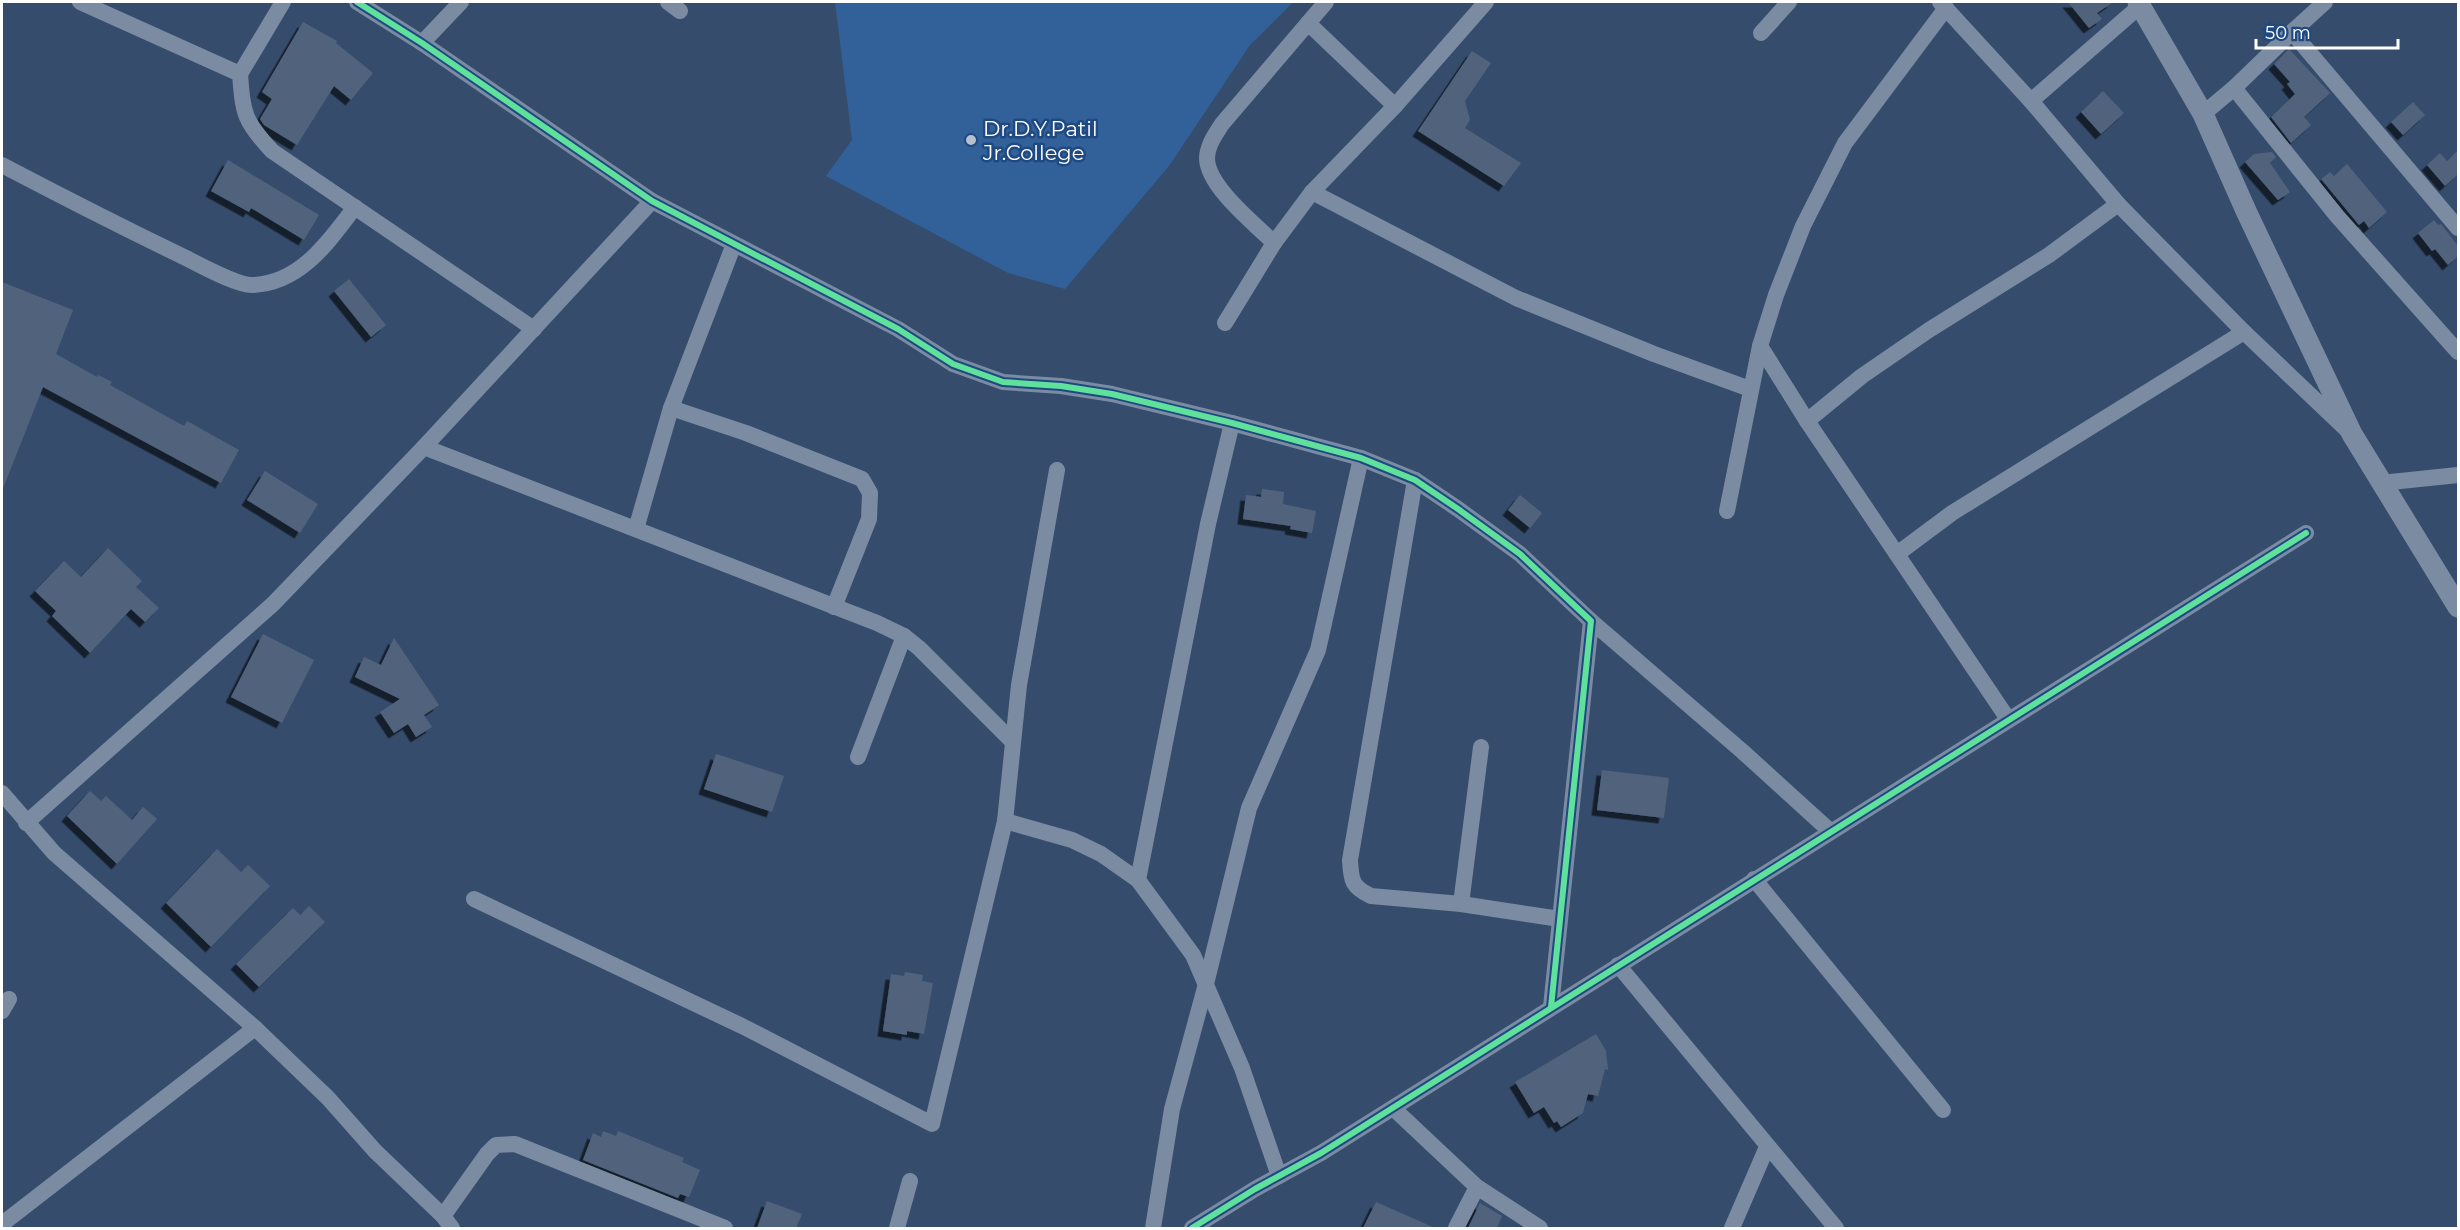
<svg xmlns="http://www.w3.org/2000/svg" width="2460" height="1230" viewBox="0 0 2460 1230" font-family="Montserrat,sans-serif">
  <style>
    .green { fill: #326099 }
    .building { fill: #51647c; filter: url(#shadow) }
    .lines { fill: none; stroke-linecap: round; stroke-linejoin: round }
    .minor { stroke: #7b8ca2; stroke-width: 16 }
    .tertiary { stroke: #7b8ca2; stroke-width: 21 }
    .cycleway-casing { stroke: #1f4982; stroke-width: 10 }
    .cycleway { stroke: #60e19b; stroke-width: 6 }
    .poi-dot { fill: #b8c0cc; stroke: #1f4982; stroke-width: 2 }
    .labels { text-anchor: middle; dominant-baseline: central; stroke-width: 5; stroke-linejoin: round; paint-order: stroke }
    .poi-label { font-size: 21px; fill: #fff; stroke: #1f4982; text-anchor: start }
  </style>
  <defs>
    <filter id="shadow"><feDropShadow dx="-5.5" dy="5.5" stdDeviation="0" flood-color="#0009"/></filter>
  </defs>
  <rect width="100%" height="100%" fill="#354c6c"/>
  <!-- green -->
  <path class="green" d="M835,2H1293L1250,45L1169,166L1065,289L1008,273L826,176L852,140Z"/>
  <!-- building -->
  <g class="building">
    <path d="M2068,2H2113L2097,13L2102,19L2089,28Z"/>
    <path d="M303,22L337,41L336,43L373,73L351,100L334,86L297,145L264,125L260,119L272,99L262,92Z"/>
    <path d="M2289,49L2330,93L2304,117L2311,125L2291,143L2271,117L2295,94L2287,84L2290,82L2274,64Z"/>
    <path d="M1472,51L1491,63L1465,101L1470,120L1465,128L1521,163L1504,186L1418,131Z"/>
    <path d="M2103,91L2124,113L2101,134L2081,112Z"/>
    <path d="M2413,102L2425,115L2403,135L2391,122Z"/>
    <path d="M2458,150V174L2445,186L2427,165L2440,153L2447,161Z"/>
    <path d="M2272,152L2276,157L2270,163L2290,192L2278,200L2245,162L2254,154Z"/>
    <path d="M228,160L319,215L304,240L251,208L249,212L211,191Z"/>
    <path d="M2347,164L2387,212L2369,228L2364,221L2359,225L2321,179L2330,172L2334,176Z"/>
    <path d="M2434,220L2438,225L2441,224L2458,246V256L2448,265L2435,249L2432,251L2418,233Z"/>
    <path d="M349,279L386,325L371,337L334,291Z"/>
    <path d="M2,282L73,310L56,354L97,377L98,375L112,382L110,385L184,426L187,421L239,450L221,483L43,387L2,491Z"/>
    <path d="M265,471L318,504L300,533L247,500Z"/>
    <path d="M1262,489L1284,492L1283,504L1316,511L1312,533L1290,529L1291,526L1243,519L1246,495L1261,497Z"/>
    <path d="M1520,495L1542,513L1530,528L1508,510Z"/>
    <path d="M108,548L142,581L136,587L159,608L145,622L131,609L90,653L52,616L56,611L35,591L64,561L81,577Z"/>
    <path d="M263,634L314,660L282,723L231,697Z"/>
    <path d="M394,638L439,705L424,715L432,727L416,737L408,724L394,733L380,712L400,699L355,677L364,657L381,665Z"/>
    <path d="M716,754L784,776L772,812L704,789Z"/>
    <path d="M1602,770L1669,778L1664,818L1597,810Z"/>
    <path d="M90,791L101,801L106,796L132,820L143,807L157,819L117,864L67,816Z"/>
    <path d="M217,849L241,872L248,865L270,886L211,947L166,903Z"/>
    <path d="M309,906L325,922L259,987L236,964L293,908L300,915Z"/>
    <path d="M905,972L923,975L922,981L933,983L924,1034L907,1031V1035L883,1031L891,974L904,976Z"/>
    <path d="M1596,1034L1606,1051L1608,1070L1605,1069L1598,1096L1588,1094L1583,1113L1561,1127L1557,1121L1554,1123L1544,1107L1534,1113L1515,1082Z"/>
    <path d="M603,1131L616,1136L618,1131L684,1158L682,1162L700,1170L689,1197L680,1194L678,1198L583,1160L593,1133L601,1137Z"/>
    <path d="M767,1201L802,1214L796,1228H757Z"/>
    <path d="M1376,1202L1435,1228H1363Z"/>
    <path d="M1480,1203L1502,1216L1497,1228H1468Z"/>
  </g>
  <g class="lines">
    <!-- minor -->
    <g class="minor">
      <path d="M80,2L240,74C243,114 244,121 272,151L534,329"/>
      <path d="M357,2L422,43L652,201L898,329L953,364L1003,382L1061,386L1112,394L1232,423L1361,458L1415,480L1458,509L1520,554L1591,621L1551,1007"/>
      <path d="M668,2L680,11"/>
      <path d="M1940,2L2031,101L2118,204L2244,332L2346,429"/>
      <path d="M1308,23L1395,106"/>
      <path d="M2292,32L2325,2"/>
      <path d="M1761,33L1789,2"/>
      <path d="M422,43L461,2"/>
      <path d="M240,74L283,2"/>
      <path d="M2234,88L2337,216L2458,352"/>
      <path d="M2031,101L2140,6"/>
      <path d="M2203,114L2234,88L2292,32L2458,228"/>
      <path d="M2,165C63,197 124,228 186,258C200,265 238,286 253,285C301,283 329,241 355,207"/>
      <path d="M1312,192L1516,298L1654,354L1750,389"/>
      <path d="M1274,243C1255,224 1208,187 1207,159C1207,146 1215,135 1222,124L1326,2"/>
      <path d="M1225,323L1274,243L1312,192L1395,106L1486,2"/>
      <path d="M1760,346L1807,421L2008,719"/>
      <path d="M671,408L746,433L862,479L870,493L869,519L834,607"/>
      <path d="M1807,421L1862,376L1929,330L2049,255L2118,204"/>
      <path d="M424,447L877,623L904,636L919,648L1012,741"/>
      <path d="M1415,480L1350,860C1351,881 1352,887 1371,896L1461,904L1560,919"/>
      <path d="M2381,483L2458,475"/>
      <path d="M1727,511L1760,346L1776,295L1803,226L1845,143L1946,8"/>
      <path d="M636,529L671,408L734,244"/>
      <path d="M1897,554L1952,513L2244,332"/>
      <path d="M1591,621L1742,751L1830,831"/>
      <path d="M858,757L904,636"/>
      <path d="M2,793L54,853L255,1028L328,1098L375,1151L443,1216L452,1228"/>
      <path d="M1005,821L1072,840L1101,854L1138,880L1193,955L1242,1068L1279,1176"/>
      <path d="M26,823L273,604L424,447L652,201"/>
      <path d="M1754,879L1943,1110"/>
      <path d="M1138,880L1208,524L1232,423"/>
      <path d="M474,899L742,1026L932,1124L1005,821L1019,685L1057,470"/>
      <path d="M1461,904L1481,747"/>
      <path d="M1618,965L1836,1228"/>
      <path d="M2,1011L9,999"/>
      <path d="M1393,1108L1477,1187L1540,1228"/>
      <path d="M443,1216L487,1154L496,1145L515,1144L725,1228"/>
      <path d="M2,1224L255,1028"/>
      <path d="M897,1228L910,1181"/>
      <path d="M1153,1228L1172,1109L1206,984L1249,808L1318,650L1361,458"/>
      <path d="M1192,1228L1255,1189L1321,1153L2306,533"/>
      <path d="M1456,1228L1477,1187"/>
      <path d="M1732,1228L1767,1147"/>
    </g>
    <!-- tertiary -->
    <path class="tertiary" d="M2138,2L2203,114L2247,213L2352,434L2458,607"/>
    <!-- cycleway casing -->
    <g class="cycleway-casing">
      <g id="cycleway">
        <path d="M357,2L422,43L652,201L898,329L953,364L1003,382L1061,386L1112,394L1232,423L1361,458L1415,480L1458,509L1520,554L1591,621L1551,1007"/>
        <path d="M1192,1228L1255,1189L1321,1153L2306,533"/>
      </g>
    </g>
    <!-- cycleway -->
    <use href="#cycleway" class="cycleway"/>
  </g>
  <!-- markers -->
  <circle class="poi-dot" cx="971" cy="140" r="6"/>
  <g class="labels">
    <!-- poi labels -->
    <g class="poi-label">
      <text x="983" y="128">Dr.D.Y.Patil<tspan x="983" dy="24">Jr.College</tspan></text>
    </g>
  </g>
  <!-- border -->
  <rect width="2460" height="1230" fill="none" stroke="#ffffff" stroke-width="6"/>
  <!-- scale -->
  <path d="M2256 39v9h142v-9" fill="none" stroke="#ffffff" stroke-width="3"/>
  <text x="2265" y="39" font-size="18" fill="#ffffff" stroke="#1f4982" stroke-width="4.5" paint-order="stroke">50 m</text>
</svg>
